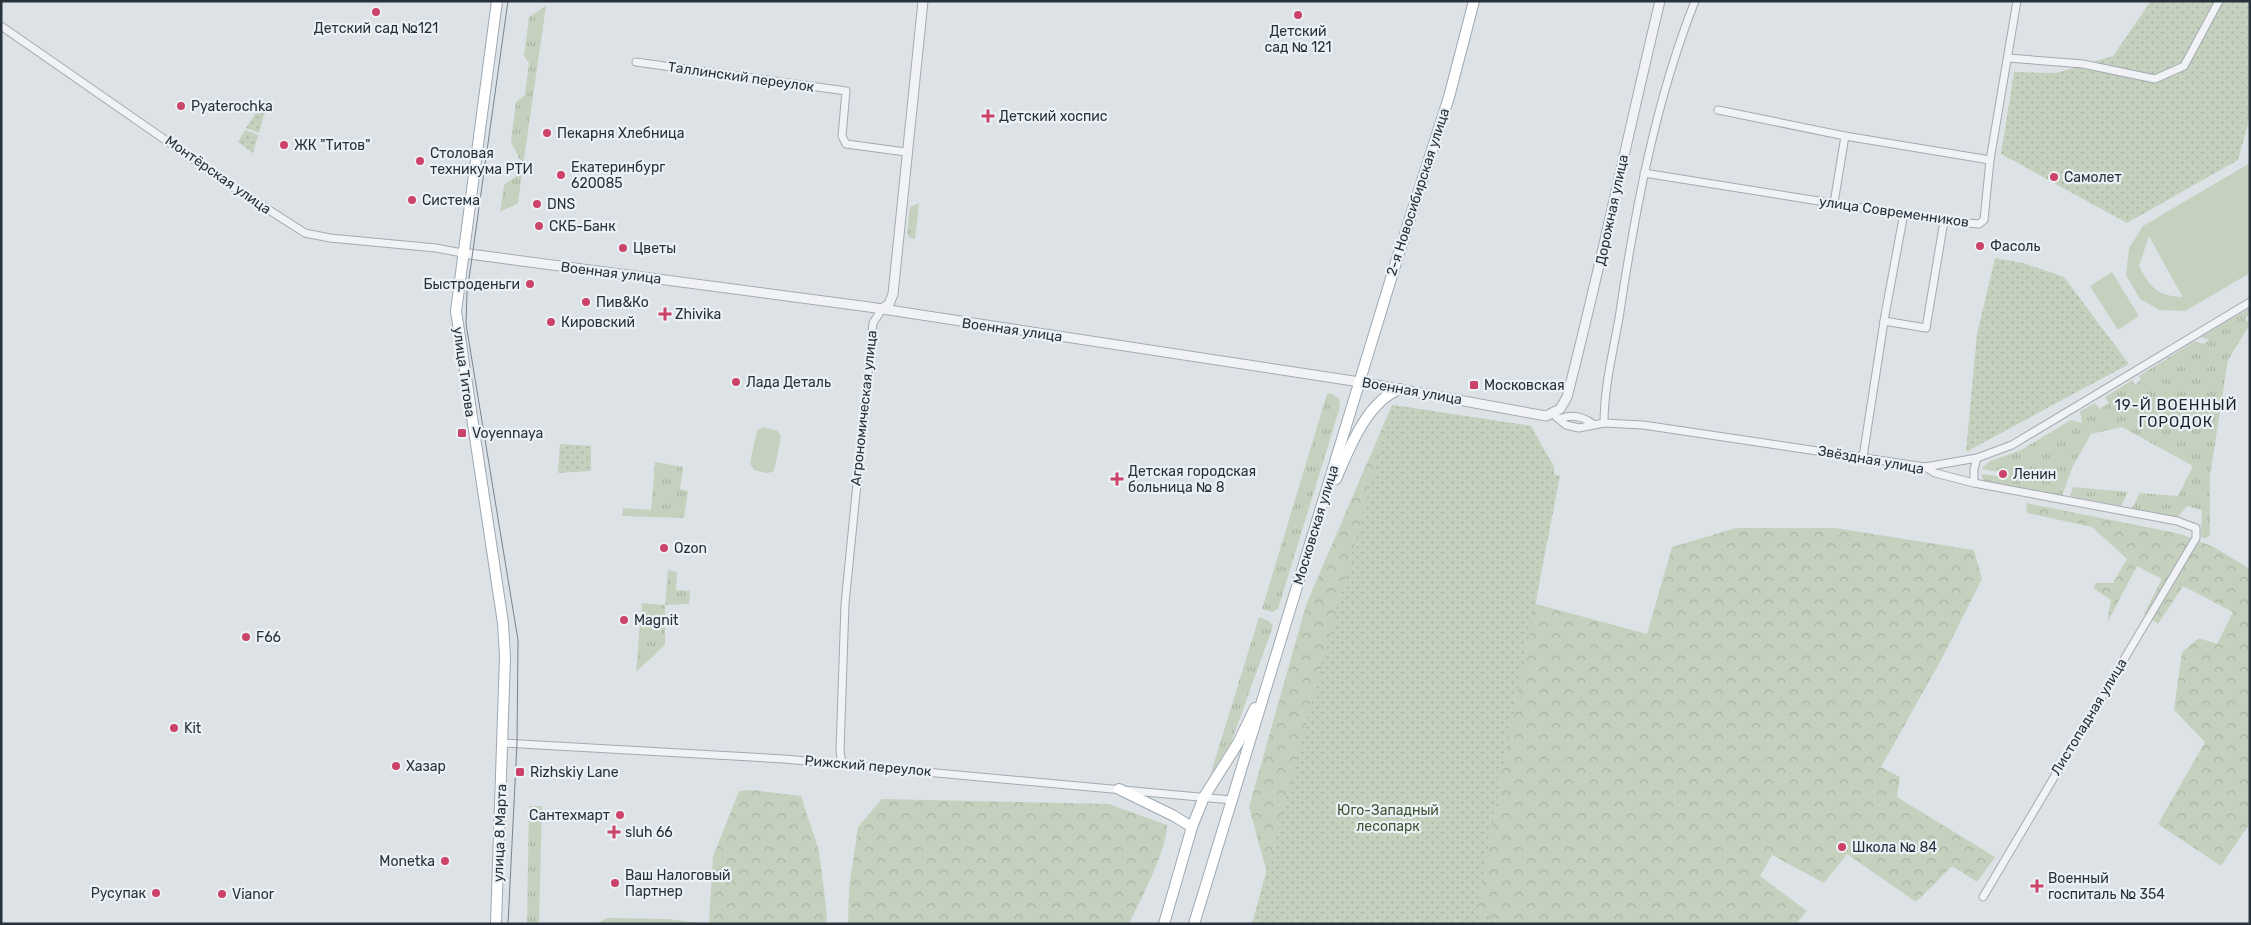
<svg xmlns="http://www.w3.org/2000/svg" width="2251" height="925" viewBox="0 0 2251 925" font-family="Rubik,sans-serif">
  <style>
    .grass { fill: url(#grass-tufts) }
    .forest { fill: url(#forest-crowns) }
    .park { fill: url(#park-dots) }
    .garden { fill: #c5d1be; fill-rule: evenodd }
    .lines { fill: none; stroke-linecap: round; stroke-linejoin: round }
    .minor-casing { stroke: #a3aab1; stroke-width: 9 }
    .tertiary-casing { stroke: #a3aab1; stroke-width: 11 }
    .primary-casing { stroke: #9da8b2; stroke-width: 12 }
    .minor { stroke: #f0f2f5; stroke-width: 7 }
    .tertiary { stroke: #f0f2f5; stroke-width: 9 }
    .primary { stroke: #fff; stroke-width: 10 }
    .tram { stroke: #778490; stroke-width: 1 }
    .poi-dot { fill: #cb4369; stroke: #ecf1f5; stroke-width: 2 }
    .labels { text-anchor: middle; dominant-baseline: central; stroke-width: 4.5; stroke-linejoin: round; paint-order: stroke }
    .poi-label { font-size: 14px; fill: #27323d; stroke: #ecf1f5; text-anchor: start }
    .street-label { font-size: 14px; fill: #27323d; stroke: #ecf1f5 }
    .park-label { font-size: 14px; fill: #405835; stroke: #ecf1f5 }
    .neighbourhood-label { font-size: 15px; letter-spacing: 1px; fill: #19232e; stroke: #ecf1f5 }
  </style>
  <defs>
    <pattern id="grass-tufts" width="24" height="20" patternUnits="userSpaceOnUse" patternTransform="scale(1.25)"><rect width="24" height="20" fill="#c5d1be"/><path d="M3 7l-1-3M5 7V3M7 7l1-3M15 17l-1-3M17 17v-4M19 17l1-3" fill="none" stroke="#a9b4a4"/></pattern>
    <pattern id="forest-crowns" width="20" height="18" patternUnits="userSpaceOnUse" patternTransform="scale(1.25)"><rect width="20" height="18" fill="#c5d1be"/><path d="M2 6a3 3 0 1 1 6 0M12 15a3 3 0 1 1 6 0" fill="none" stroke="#a9b4a4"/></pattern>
    <pattern id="park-dots" width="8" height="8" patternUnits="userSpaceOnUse" patternTransform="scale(1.25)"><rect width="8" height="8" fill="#c5d1be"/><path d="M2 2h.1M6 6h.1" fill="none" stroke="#a9b4a4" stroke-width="1.8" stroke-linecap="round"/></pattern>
  </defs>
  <rect width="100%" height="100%" fill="#dde2e7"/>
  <!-- grass -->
  <g class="grass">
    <path d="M546,6L523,166L511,142L516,102L525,95L529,63L524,56L529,17Z"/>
    <path d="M522,172L518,203L500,212L504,185Z"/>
    <path d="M919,203L915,239L910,238L907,233L910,207Z"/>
    <path d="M2250,308V313L2245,319L2250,324L2228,360L2210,476V535L2204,539L2201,536L2202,510L2187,506L2178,517L2132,508L2140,493L2178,496L2193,466L2122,427L2091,434L2072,468L2062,496L1984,482L1981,474L2006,477V473L1981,469L1990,461L2021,450L2071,420L2082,423L2080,411L2095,403L2100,409L2109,403L2105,397L2132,380L2135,385L2141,380L2139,376L2195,341L2203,344L2209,340L2201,337Z"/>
    <path d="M1331,393L1340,400L1339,410L1278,609L1272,612L1262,609L1327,394Z"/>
    <path d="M655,462L683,467L680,489L688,491L684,518L622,516L623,508L651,510Z"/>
    <path d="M2073,487L2128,492L2121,506L2070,496Z"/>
    <path d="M668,570L677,572L676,590L690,591L689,604L665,605V645L636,672L642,603L665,605Z"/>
    <path d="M1259,617L1269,621L1273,626L1231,743L1210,776Z"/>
    <path d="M529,806H542L539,924H527Z"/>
  </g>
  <!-- forest -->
  <g class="forest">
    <path d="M1392,405L1531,426L1546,474L1536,604L1647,634L1672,547L1736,528H1835L1974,550L1982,579L1941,660L1881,767L1900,777L1897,797L1995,857L1977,882L1952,866L1916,902L1847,854L1824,883L1772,855L1760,876L1807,911L1796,924H1268L1275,903L1249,807L1306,605Z"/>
    <path d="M2026,503L2181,534L2214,547L2250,569V823L2221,866L2158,824L2205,742L2174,710L2182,652L2199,638L2217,644L2233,612L2183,586L2158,624L2144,614L2162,579L2137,566L2107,623L2111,600L2093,588L2096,583H2113L2127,559L2092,527L2027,513Z"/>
    <path d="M752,790L801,796L819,851L827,915L826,924H709L713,857L739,791Z"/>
    <path d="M882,799L1109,804L1167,825C1167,851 1140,900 1129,924H848L849,889L858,827Z"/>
    <path d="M607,918L668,919L708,924H596Z"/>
  </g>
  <!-- park -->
  <g class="park">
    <path d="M2151,1H2250V117L2238,160L2127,223L2001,154L2014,72L2056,73L2113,56Z"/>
    <path d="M264,100L272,102L269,110L264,115L259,133L246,128Z"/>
    <path d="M245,130L258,135L253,153L238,142Z"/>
    <path d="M1995,258L2023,263L2064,277L2129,364L1966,452L1977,334Z"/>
    <path d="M1392,405L1531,426L1554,467V474L1560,476L1476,910L1502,924H1252Z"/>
    <path d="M560,444L591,446V471L558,473Z"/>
  </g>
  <!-- garden -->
  <g class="garden">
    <path d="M2250,163V273L2185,311L2160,310L2140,299L2126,275L2129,248L2143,226ZM2149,236L2182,296V297C2157,296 2150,287 2139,266Z"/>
    <path d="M2112,272L2139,316L2118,330L2090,286Z"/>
    <path d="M763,427L778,431L781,437L775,467L773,472L766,473L754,470L750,463L757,431Z"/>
  </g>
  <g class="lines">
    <!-- minor casing -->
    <g class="minor-casing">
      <g id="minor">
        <path d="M1,26L233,187L305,233L330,238L436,248L462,253"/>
        <path d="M2008,58L2083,64L2155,79L2184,66L2219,1"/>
        <path d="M636,62L846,91L842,136L846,144L906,152"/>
        <path d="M1718,110L1845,136L1990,160"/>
        <path d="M1644,173L1944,221L1979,224L1984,220L1990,160L2017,1"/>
        <path d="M1834,203L1845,136"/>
        <path d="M1884,321L1926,328L1944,221"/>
        <path d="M1553,414L1566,425L1579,428L1604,423L1643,425L1925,467L1935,473L1974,483L2177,521L2196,528V538L1983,897"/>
        <path d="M1559,419C1571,414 1582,416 1593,424"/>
        <path d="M1604,423C1604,388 1613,352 1619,318C1635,211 1655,102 1695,1"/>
        <path d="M1863,457L1885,315L1904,213"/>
        <path d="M1925,467L1977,458L2012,445L2250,302"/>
        <path d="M1974,483V469L1977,458"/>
        <path d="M503,743L784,759L1232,800"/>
        <path d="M842,764L840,751L845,604L873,323L882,309"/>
      </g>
    </g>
    <!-- tertiary casing -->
    <g class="tertiary-casing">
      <g id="tertiary">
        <path d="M462,253L869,307L1360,382L1546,416L1560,409L1567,397C1601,266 1628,133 1660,1"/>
        <path d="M882,309L889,304L893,294L923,1"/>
      </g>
    </g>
    <!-- primary casing -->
    <g class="primary-casing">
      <g id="primary">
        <path d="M1336,479C1349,449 1367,401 1400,389"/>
        <path d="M1119,789L1174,816L1192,827"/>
        <path d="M496,924L505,657L503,623L456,311L497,1"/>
        <path d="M1164,924L1192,827L1204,797L1238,743L1255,708"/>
        <path d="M1194,924L1397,259L1449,97L1474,1"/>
      </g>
    </g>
    <!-- minor -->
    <use href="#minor" class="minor"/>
    <!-- tertiary -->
    <use href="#tertiary" class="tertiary"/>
    <!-- primary -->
    <use href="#primary" class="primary"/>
    <!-- tram -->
    <path class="tram" d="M508,924L517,743L518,640L466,324L467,293L508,1"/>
  </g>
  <!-- markers -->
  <g class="poi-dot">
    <circle cx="376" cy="12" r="5"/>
    <circle cx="1298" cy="15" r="5"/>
    <circle cx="181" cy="106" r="5"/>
    <path d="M985.5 108.5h5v5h5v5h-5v5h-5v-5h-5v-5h5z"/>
    <circle cx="547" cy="133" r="5"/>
    <circle cx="284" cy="145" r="5"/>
    <circle cx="420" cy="161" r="5"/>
    <circle cx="561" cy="175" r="5"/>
    <circle cx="2054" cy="177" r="5"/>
    <circle cx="412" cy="200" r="5"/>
    <circle cx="537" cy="204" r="5"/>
    <circle cx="539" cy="226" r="5"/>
    <circle cx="1980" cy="246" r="5"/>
    <circle cx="623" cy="248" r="5"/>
    <circle cx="530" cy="284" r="5"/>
    <circle cx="586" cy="302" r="5"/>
    <path d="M662.5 306.5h5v5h5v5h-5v5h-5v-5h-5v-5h5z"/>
    <circle cx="551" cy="322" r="5"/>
    <circle cx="736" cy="382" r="5"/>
    <rect x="1469" y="380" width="10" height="10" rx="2.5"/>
    <rect x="457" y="428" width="10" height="10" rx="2.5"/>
    <circle cx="2003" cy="474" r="5"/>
    <path d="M1114.5 471.5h5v5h5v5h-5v5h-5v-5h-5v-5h5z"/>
    <circle cx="664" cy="548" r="5"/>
    <circle cx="624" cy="620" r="5"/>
    <circle cx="246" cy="637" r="5"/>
    <circle cx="174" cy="728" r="5"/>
    <circle cx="396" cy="766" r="5"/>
    <rect x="515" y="767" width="10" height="10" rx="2.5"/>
    <circle cx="620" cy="815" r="5"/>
    <path d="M611.5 824.5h5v5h5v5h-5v5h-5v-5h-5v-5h5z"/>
    <circle cx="1842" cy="847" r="5"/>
    <circle cx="445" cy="861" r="5"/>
    <circle cx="615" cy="883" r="5"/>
    <path d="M2034.5 878.5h5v5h5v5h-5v5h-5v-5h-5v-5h5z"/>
    <circle cx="156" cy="893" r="5"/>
    <circle cx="222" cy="894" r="5"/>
  </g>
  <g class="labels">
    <!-- poi labels -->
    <g class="poi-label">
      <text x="376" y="28" text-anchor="middle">Детский сад №121</text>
      <text x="1298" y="31" text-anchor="middle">Детский<tspan x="1298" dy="16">сад № 121</tspan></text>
      <text x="191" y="106">Pyaterochka</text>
      <text x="999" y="116">Детский хоспис</text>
      <text x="557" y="133">Пекарня Хлебница</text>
      <text x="294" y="145">ЖК "Титов"</text>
      <text x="430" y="153">Столовая<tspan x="430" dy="16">техникума РТИ</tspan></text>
      <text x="571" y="167">Екатеринбург<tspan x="571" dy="16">620085</tspan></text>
      <text x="2064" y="177">Самолет</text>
      <text x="422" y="200">Система</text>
      <text x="547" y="204">DNS</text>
      <text x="549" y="226">СКБ-Банк</text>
      <text x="1990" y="246">Фасоль</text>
      <text x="633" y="248">Цветы</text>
      <text x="520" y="284" text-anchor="end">Быстроденьги</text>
      <text x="596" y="302">Пив&amp;Ко</text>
      <text x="675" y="314">Zhivika</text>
      <text x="561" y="322">Кировский</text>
      <text x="746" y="382">Лада Деталь</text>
      <text x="1484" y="385">Московская</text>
      <text x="472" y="433">Voyennaya</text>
      <text x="1128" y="471">Детская городская<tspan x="1128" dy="16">больница № 8</tspan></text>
      <text x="2013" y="474">Ленин</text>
      <text x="674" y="548">Ozon</text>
      <text x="634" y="620">Magnit</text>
      <text x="256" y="637">F66</text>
      <text x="184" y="728">Kit</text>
      <text x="406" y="766">Хазар</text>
      <text x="530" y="772">Rizhskiy Lane</text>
      <text x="610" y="815" text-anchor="end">Сантехмарт</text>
      <text x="625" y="832">sluh 66</text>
      <text x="1852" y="847">Школа № 84</text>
      <text x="435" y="861" text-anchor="end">Monetka</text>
      <text x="625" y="875">Ваш Налоговый<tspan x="625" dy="16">Партнер</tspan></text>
      <text x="2048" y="878">Военный<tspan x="2048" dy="16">госпиталь № 354</tspan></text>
      <text x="146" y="893" text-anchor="end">Русупак</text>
      <text x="232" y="894">Vianor</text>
    </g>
    <!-- street labels -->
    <g class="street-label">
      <text transform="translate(741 77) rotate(8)">Таллинский переулок</text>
      <text transform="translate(218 175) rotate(35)">Монтёрская улица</text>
      <text transform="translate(1418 192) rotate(-72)">2-я Новосибирская улица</text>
      <text transform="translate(1612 210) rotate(-78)">Дорожная улица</text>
      <text transform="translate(1894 212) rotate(8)">улица Современников</text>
      <text transform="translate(611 273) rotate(7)">Военная улица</text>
      <text transform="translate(1012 330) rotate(8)">Военная улица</text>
      <text transform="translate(464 372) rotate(82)">улица Титова</text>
      <text transform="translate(1412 391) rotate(10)">Военная улица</text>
      <text transform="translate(864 408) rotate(-84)">Агрономическая улица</text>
      <text transform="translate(1871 460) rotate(10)">Звёздная улица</text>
      <text transform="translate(1316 525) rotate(-73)">Московская улица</text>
      <text transform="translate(2089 717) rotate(-59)">Листопадная улица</text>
      <text transform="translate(868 766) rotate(5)">Рижский переулок</text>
      <text transform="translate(500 833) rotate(-88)">улица 8 Марта</text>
    </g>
    <!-- park labels -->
    <g class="park-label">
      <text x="1388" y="810">Юго-Западный<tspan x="1388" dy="16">лесопарк</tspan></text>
    </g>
    <!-- neighbourhood labels -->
    <g class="neighbourhood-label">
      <text x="2176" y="405">19-Й ВОЕННЫЙ<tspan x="2176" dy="17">ГОРОДОК</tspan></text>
    </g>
  </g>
  <!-- border -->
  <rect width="2251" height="925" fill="none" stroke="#27323d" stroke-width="5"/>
</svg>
